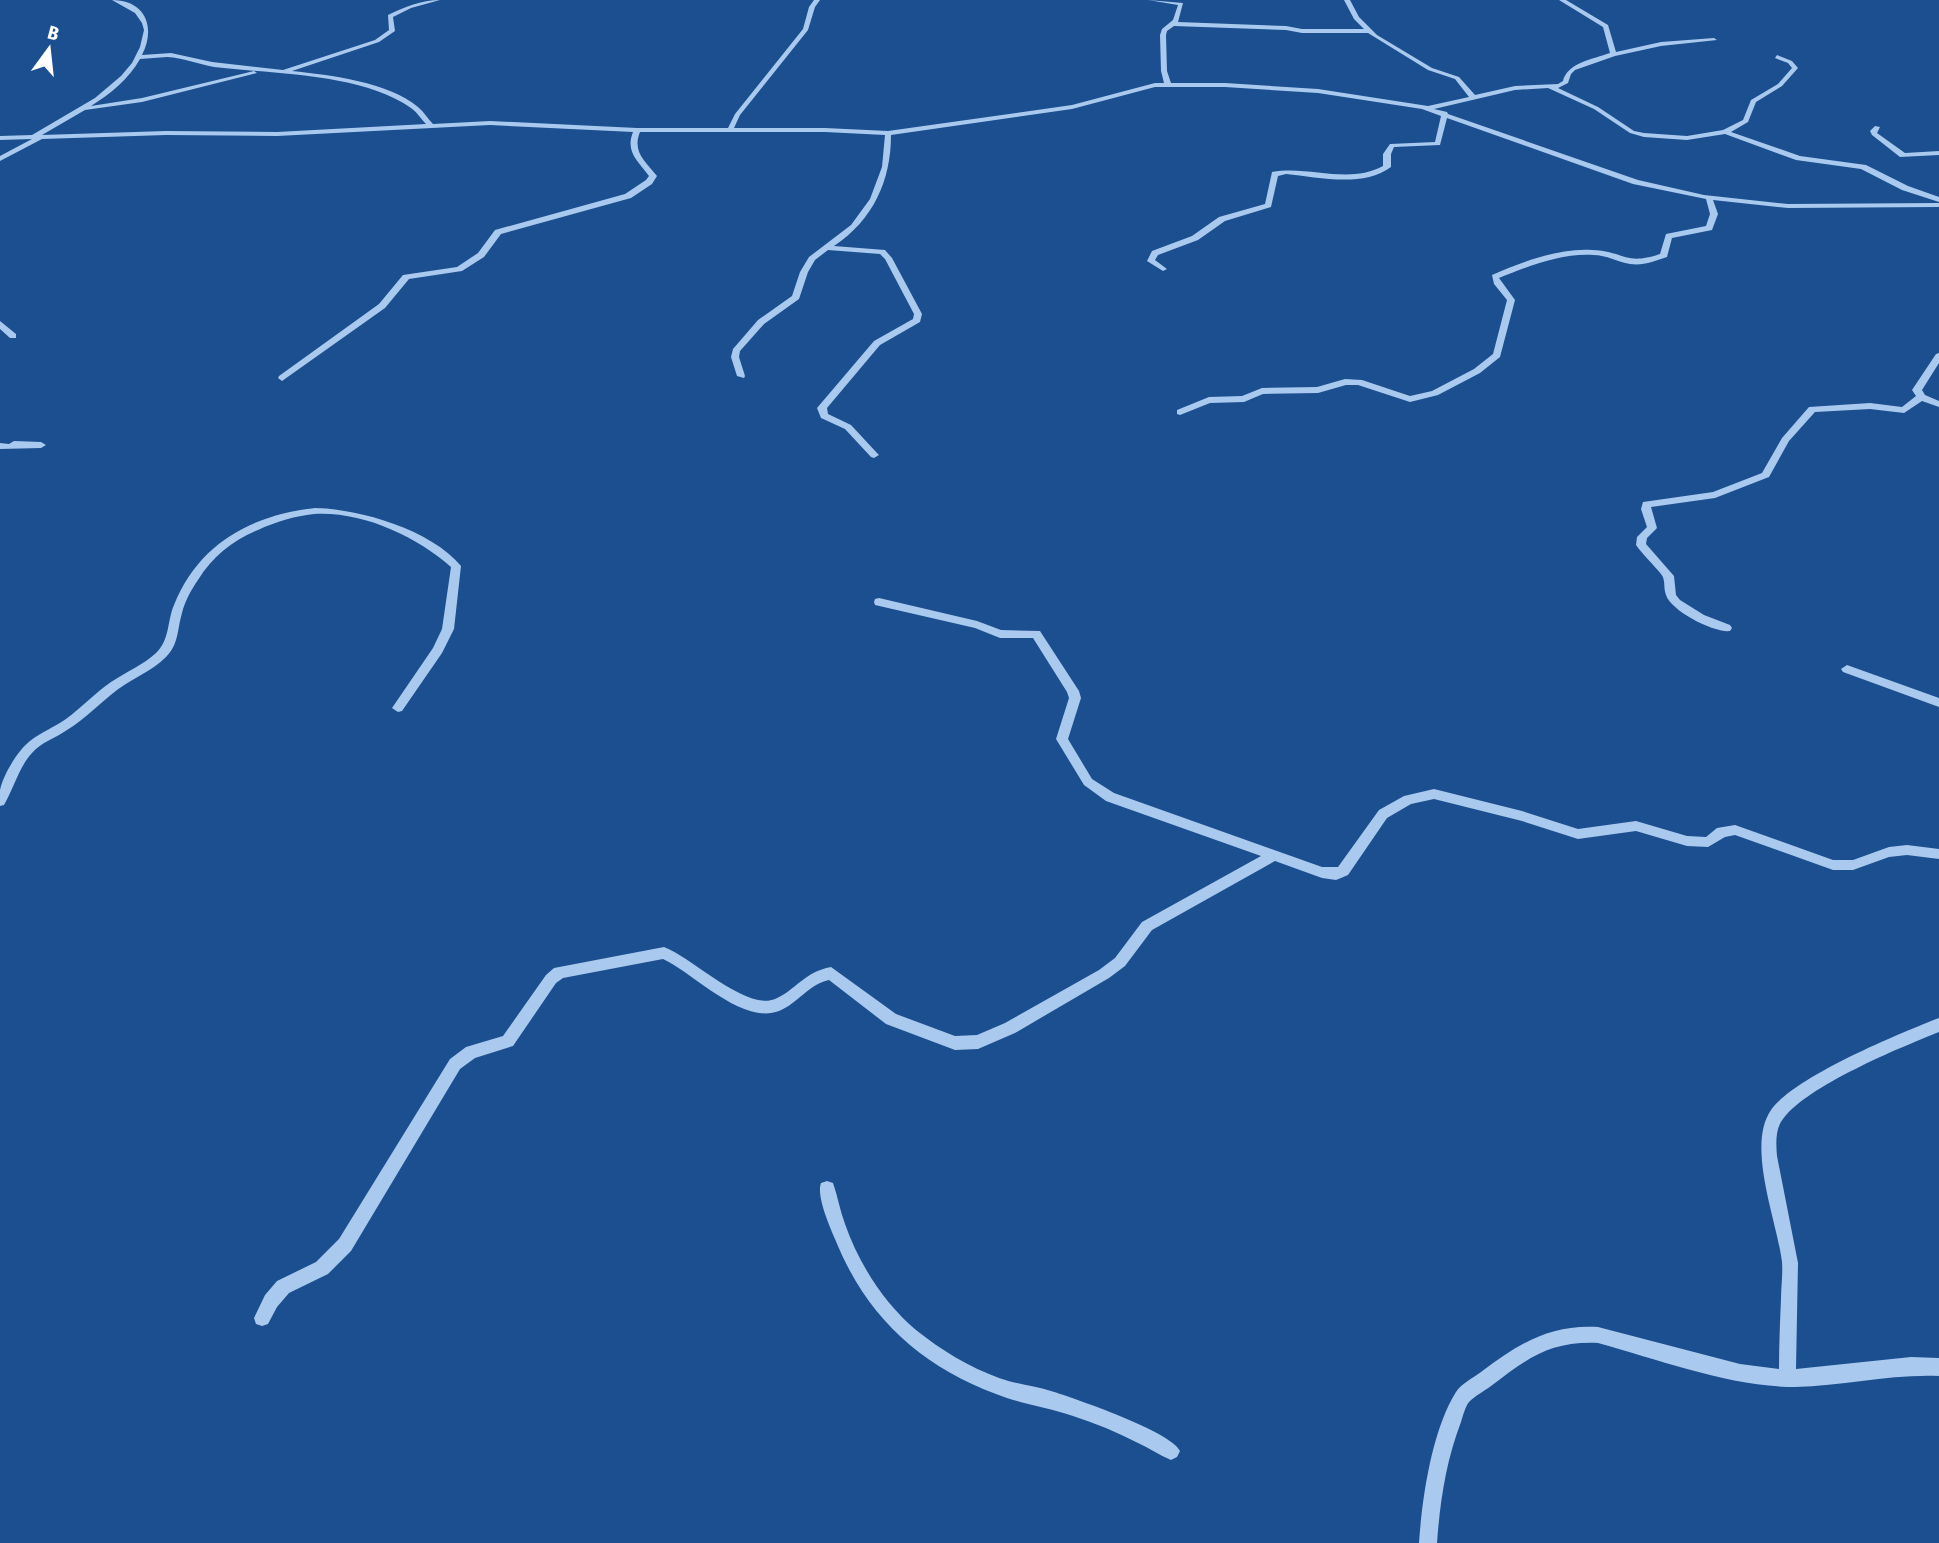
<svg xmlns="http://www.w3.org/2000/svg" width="1939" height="1543" viewBox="0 0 1939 1543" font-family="'Fira Sans Condensed',sans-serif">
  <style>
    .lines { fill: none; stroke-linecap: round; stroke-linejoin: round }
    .minor { fill: #a9c9ee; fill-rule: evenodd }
  </style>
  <rect width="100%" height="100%" fill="#1b4f8f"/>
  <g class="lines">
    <!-- minor -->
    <g class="minor">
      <path d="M112,0C146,0 156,28 142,55L171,53L212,62L283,70L375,40L389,30L388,15C405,7 421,0 440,0L411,8L393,17L395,31L379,42L292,71C330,75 389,82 418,107C424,112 428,119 433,124L490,121L637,128H728L735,114L803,29L809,7L814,0H820L815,7L808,30L740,115L734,128H825L888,131L1072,105L1155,83H1164L1161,71L1160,35L1162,29L1173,20L1178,5L1148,0L1183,3L1178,22L1286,26L1302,29H1364L1354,19L1344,0H1350L1359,17L1377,35L1432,68L1459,77L1475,95L1515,86L1558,84L1563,81C1567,63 1593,59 1610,53L1603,27L1559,0H1566L1608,25L1616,52L1661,42L1714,38L1717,40L1661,46L1615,56L1575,70L1571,74L1568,83L1558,88L1598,107L1634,131L1644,133L1687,136L1723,130L1743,120L1751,100L1778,84L1792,68L1788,63L1775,58L1777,55L1792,61L1798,68L1782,86L1756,102L1748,122L1731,132L1800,156L1866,165L1908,186L1939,197V202L1902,190L1861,169L1796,160L1725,134L1687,140L1644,137L1630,133L1594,109L1548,88L1515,90L1434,109L1447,112L1448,114L1638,180L1704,195L1788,204L1939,203V207L1788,208L1713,200L1718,214L1712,230L1672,238L1667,257C1655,261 1643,266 1630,264C1617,262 1607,255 1593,255C1562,253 1528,266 1499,278L1515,300L1500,357L1480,373L1438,395L1410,402L1358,385H1346L1318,393L1263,394L1244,402L1210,403L1180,415L1177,414V410L1209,397L1242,396L1262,388L1317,387L1345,379L1362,380L1410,396L1432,391L1474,369L1493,354L1507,300L1494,284L1492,275C1522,262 1558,248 1592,250C1624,251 1625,266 1660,254L1666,234L1706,226L1710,214L1706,199L1633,184L1447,118L1440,145L1394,147L1391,154V167C1363,188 1318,177 1286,174L1278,176L1271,207L1225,221L1198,240L1158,255L1155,260L1167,269L1163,271L1147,261L1152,251L1192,236L1219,217L1265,204L1272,172C1309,165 1348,185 1383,166V154L1390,144L1435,142L1441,116L1422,109L1318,93L1225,87H1155L1072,109L891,135C891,181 873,220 834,246L885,250L892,258L922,314L920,322L880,345L827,408L828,414L851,425L877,453L879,455L874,458L871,457L845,429L821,418L817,408L874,341L913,319L914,314L885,259L880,254L828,250L815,260L808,272L799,299L764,324L740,351L739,357L745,376L744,378L737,376L731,357L733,349L758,320L792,296L800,272L809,257L851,225L870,199L882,167L885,135L825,132H640C632,152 645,161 657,176L652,184L631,198L501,234L484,257L462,271L409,279L385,308L282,381L278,378L279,376L379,304L403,275L457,267L478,253L495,230L625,194L646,180L649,176C638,161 625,152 633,132L490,125L277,136L166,135L42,139L0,161V156L32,139L0,140V136L32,135L95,98L121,76L132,63L140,47L144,30L142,23L135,13ZM1174,26L1286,30L1302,33H1368L1428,70L1455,79L1469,97L1428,106L1318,89L1225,83H1171L1167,71L1166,35L1167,31ZM167,57C183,58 198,64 214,67C273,74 362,73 411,108C417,112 421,119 426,124L277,132L166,131L42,135L85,110L142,102L257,73L254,71L142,98L91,106C110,94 129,79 140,59Z"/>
      <path d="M1875,126L1880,127L1877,133L1905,153L1939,151V155L1900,157L1872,135L1870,131Z"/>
      <path d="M0,321L16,334V338H10L0,329Z"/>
      <path d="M1939,353V363L1922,390L1925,395L1939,401V407L1922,401L1904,413L1870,409L1815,412L1789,441L1769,477L1715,498L1651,507L1657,528L1647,538L1646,544L1674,576L1676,595L1680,600L1704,615L1730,625L1732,628L1730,631C1714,633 1671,611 1666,595C1663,587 1666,580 1661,574C1653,564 1643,555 1636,545L1637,537L1647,527L1641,509L1643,502L1713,492L1762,473L1782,438L1809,407L1870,403L1902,407L1916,396L1912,390L1936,354Z"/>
      <path d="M14,441L41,442L46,445L41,448L0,449V443L9,444Z"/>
      <path d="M315,508C361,509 431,530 461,566L454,629L442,653L402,711L398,712L392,708L433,648L442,629L451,567C416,536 362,511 314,514C295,516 275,522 258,530C232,541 213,556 198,580C191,590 185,601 182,613C177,630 179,644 166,657C152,671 133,678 117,690C100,703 85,719 67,730C56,738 41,742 32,753C19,767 14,788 4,805L0,806C0,801 0,795 0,790C3,775 18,750 30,741C41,732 55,727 66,719C82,707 95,693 111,682C126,672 143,665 156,653C170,640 167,621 174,605C199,543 252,515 315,508Z"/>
      <path d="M879,598L977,621L1001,630L1040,631L1079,691L1081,698L1068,739L1092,779L1114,793L1322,867H1338L1379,810L1404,796L1434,789L1522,811L1578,829L1636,821L1687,836L1706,837L1717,828L1735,825L1833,860H1853L1889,847L1907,845L1939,849V859L1907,855L1889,857L1853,870H1833L1735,835L1725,837L1708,847L1687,846L1636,831L1578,839L1522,821L1434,799L1411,804L1387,818L1348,875L1341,878L1336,880L1322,878L1275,861L1152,930L1125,966L1109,978L1015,1033L978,1049L955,1050L886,1024L829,980C809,984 797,1004 779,1011C742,1025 695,974 663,959L563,978L556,983L513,1046L475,1058L460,1069L351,1251L328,1274L289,1293L277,1307L268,1324L262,1326L256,1324L254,1318L265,1295L277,1281L316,1262L339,1239L450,1059L466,1047L503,1036L546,975L554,968L664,947C693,958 746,1011 775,999C796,990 804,972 831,967L896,1014L955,1036L977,1035L1005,1023L1099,970L1115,958L1142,922L1261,856L1106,801L1084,785L1056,739L1069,698L1067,692L1033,638H1000L975,628L875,605L874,602L875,599Z"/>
      <path d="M1847,665L1939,698V707L1843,672L1841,669Z"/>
      <path d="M1939,1018V1032C1899,1048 1807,1086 1783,1119C1775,1129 1776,1144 1777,1156L1798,1263L1796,1369L1911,1357L1939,1358V1376C1891,1374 1844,1386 1795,1387C1731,1387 1660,1360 1598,1343C1550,1341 1528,1358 1491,1386C1484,1391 1475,1396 1469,1402C1465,1407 1463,1416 1461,1422C1446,1461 1440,1502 1437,1543H1419C1422,1498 1432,1430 1456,1392C1461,1384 1473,1378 1481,1372C1518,1344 1550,1324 1598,1327L1740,1364L1779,1369C1779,1345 1780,1322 1781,1299C1781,1287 1783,1274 1782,1262C1777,1221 1746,1146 1771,1110C1794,1077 1900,1033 1939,1018Z"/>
      <path d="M827,1181L833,1183C838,1197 840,1211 845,1224C859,1264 884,1303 916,1330C941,1350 969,1367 999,1378C1016,1384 1034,1386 1051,1391C1074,1398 1172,1432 1180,1451L1177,1457L1171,1460C1159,1455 1149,1448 1138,1443C1117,1432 1095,1423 1073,1416C1048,1407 1021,1404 996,1394C919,1365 866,1316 835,1239C830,1227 816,1196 821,1183Z"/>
    </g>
  </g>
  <!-- north arrow -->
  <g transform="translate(49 49) rotate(15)" stroke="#1b4f8f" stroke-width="5" paint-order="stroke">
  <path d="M0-5L12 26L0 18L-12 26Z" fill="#ffffff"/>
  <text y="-10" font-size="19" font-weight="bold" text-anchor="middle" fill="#ffffff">B</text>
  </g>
</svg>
